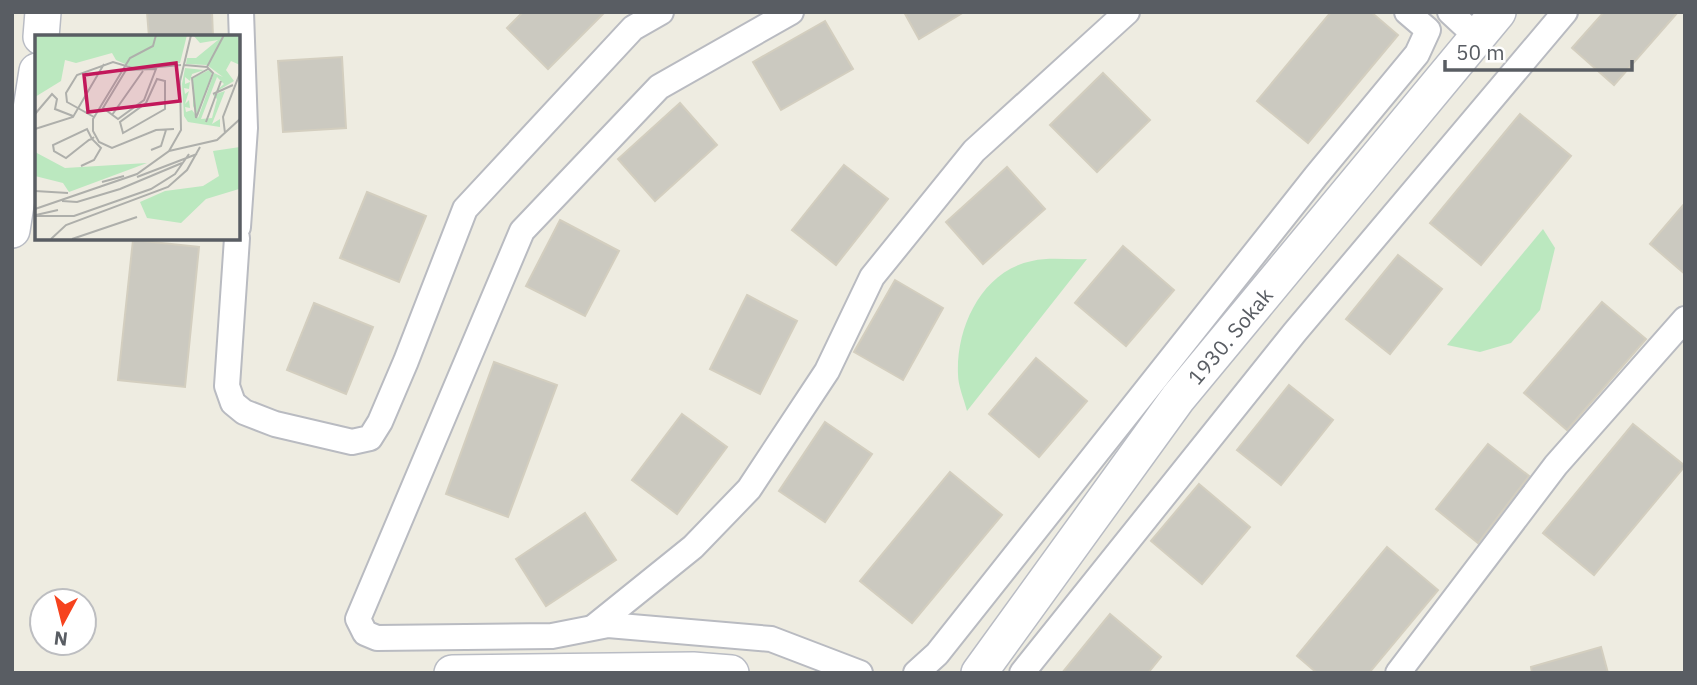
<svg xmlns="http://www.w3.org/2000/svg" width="1697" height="685" viewBox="0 0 1697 685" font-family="'IBM Plex Sans',sans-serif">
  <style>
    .green { fill: #bbe8bf }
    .building { fill: #cbc9c0; stroke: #d3cebf; stroke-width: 2 }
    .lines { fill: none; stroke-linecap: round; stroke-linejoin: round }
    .street-casing { stroke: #b9bbc1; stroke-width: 28 }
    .secondary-casing { stroke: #b9bcc4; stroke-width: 38 }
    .street { stroke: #fff; stroke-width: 24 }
    .secondary { stroke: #fff; stroke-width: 35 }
    .labels { text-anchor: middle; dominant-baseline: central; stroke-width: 5; stroke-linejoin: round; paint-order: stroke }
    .street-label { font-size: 21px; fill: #595d63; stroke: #fff }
    .inset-road { fill: none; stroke: #aeafab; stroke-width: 2 }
    .view { fill: #c2185b; fill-opacity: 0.15; stroke: #c2185b; stroke-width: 3.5 }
    .inset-edge { fill: none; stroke: #595d63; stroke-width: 3.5 }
  </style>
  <rect width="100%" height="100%" fill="#eeece1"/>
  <!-- green -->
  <g class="green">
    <path d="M1543,229L1555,248L1540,310L1511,343L1480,352L1447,345Z"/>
    <path d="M1087,259L967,411C964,399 958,386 958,374C956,327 982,271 1032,261C1049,257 1069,260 1087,259Z"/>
  </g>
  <!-- building -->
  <g class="building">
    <path d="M147,12H212L213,37H149Z"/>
    <path d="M523,12H605L548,69L507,28Z"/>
    <path d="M904,12H964L919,39Z"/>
    <path d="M1331,12H1371L1398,35L1308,143L1257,101Z"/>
    <path d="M1604,12H1678L1614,85L1572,48Z"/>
    <path d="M825,21L853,69L781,110L753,62Z"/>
    <path d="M342,57L346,128L283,132L278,61Z"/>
    <path d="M1103,73L1150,120L1097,172L1050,125Z"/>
    <path d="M680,103L717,145L655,201L618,159Z"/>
    <path d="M1520,114L1571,156L1481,265L1430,223Z"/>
    <path d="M844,165L888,199L836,265L792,230Z"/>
    <path d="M1007,167L1045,209L983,264L946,222Z"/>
    <path d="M367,192L426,216L399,282L340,258Z"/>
    <path d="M1685,203V274L1650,244Z"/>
    <path d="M560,220L619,251L585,316L526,286Z"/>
    <path d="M133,240L199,247L185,387L118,380Z"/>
    <path d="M1123,246L1174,290L1126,346L1075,303Z"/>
    <path d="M1398,255L1442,289L1390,354L1346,319Z"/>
    <path d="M895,280L943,308L903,380L854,352Z"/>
    <path d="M747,295L797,321L760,394L710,369Z"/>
    <path d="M1602,302L1646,339L1567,430L1524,393Z"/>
    <path d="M314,303L373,327L346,394L287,370Z"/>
    <path d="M1036,358L1087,401L1039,457L989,414Z"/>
    <path d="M494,362L557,385L508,517L446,494Z"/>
    <path d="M1289,385L1333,420L1281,485L1237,450Z"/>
    <path d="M682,414L727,447L677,514L632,480Z"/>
    <path d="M825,422L872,454L825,522L779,491Z"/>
    <path d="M1633,424L1685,466L1594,575L1543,533Z"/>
    <path d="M1488,444L1529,476L1478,543L1436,509Z"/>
    <path d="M950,472L1002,515L912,623L860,581Z"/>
    <path d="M1199,484L1250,527L1202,584L1151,541Z"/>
    <path d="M585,513L616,560L546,606L516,559Z"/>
    <path d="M1387,547L1438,590L1369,673H1317L1297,656Z"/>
    <path d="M1110,614L1161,657L1148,673H1062Z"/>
    <path d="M1601,647L1608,673H1532L1531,667Z"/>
  </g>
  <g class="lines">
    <!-- street casing -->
    <g class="street-casing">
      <g id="street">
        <path d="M791,12L659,87L522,231L358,619L365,633L377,638L552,636L608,625L771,639L860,673"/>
        <path d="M1450,12L1478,38"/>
        <path d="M238,227L245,128L241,12"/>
        <path d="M237,238L227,386L233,403L244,412L275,424L352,442L370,438L380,422L406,361L465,209L633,28L661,12"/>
        <path d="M595,626L693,547L749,489L827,371L872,277L974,151L1127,12"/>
        <path d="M916,673L937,654L1316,176L1417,54L1428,30L1407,12"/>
        <path d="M1022,673L1295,332L1565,12"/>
        <path d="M1398,673L1556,465L1685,319"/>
      </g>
    </g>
    <!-- secondary casing -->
    <g class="secondary-casing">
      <g id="secondary">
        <path d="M41,37L43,12"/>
        <path d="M12,230L37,71"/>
        <path d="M452,673L693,670L731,673"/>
        <path d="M979,673L1178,398L1498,12"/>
      </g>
    </g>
    <!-- street -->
    <use href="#street" class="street"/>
    <!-- secondary -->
    <use href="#secondary" class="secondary"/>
  </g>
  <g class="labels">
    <!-- street labels -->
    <g class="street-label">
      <text transform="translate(1230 336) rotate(-50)">1930. Sokak</text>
    </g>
  </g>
  <!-- overview -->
  <g transform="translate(35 35)">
    <rect width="205" height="205" fill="#eeece1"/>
    <path d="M0,0H152L145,28L99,33L81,25L77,18L41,28L30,25L26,46L0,62ZM158,0H205V30L196,26L191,35L199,46L179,58L189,49L182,42L166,84L177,83L182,64L178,60L190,56L177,89L185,84V92L153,87L149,81L147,49L150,33L169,35L157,39L155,46L150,42V49L155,47L154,54L149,53L150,59L154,56L150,69L154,65L155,73L150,72L151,77L157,75L163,83L179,38L188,42L172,30L151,29L152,23H161L183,5L165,8ZM174,35L177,38L163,81L158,71V43ZM205,112L204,154L171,164L146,188L112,183L105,167L130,156L168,151L184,141L178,116ZM0,117L30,133L112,128L34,157L28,148L0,141Z" fill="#bbe8bf"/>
    <path class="inset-road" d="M121,0L118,11L95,23L58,84V96L64,107L77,113L121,95L139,94M149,30L172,32L189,0M172,32L178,38L161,83L157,43L173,34M121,34L109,65L83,84L68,73L91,35ZM122,44L130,46V74L88,98L85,87L111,68ZM178,59L198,50M0,79L17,59L22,64L20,74L38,81M77,80L108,36M59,82L32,67L31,58L42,40L78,27L101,34L146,30M171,87L186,46M0,94L38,82L69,29M190,98L188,82L205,38M116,115L126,111L131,95M134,116L182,105L205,84M46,131L59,125L66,113L57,104L52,94L18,110L19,116L31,123L50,108L54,105L57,104L59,102M102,142L162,119M67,147L89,141M0,156L33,158M27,166L42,167L85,154L147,128M0,174L102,139L134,116L146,95L145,46L156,0M1,180L23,175M0,181H39L116,154L140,139L154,119M16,204L31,190L133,152L152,135L165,112M37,204L102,182"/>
    <path class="view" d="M141,28L145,66L53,77L49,40Z"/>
    <rect width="205" height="205" class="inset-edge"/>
  </g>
  <!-- border -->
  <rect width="1697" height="685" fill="none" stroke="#595d63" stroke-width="28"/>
  <!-- north arrow -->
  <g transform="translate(63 622) rotate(187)"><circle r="33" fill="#ffffff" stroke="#bdbec1" stroke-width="2"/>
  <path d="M0-5L12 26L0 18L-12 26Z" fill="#f6431e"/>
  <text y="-10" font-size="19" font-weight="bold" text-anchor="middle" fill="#595d63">N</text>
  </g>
  <!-- scale -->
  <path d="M1445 60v10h187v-10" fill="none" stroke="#595d63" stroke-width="3.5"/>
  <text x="1456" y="60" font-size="21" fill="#595d63" stroke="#ffffff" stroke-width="5" paint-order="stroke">50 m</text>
</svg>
